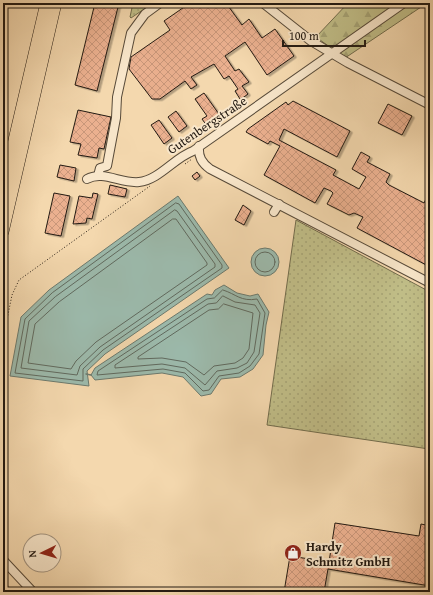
<svg xmlns="http://www.w3.org/2000/svg" width="433" height="595" viewBox="0 0 433 595" font-family="'Gentium Book Plus',serif">
  <style>
    .grass { fill: url(#grass-dots); stroke: #726c4c }
    .forest { fill: url(#forest-firs); stroke: #726c4c }
    .water { fill: #9cbaac; stroke: #6c7a6e }
    .lines { fill: none; stroke-linecap: round; stroke-linejoin: round }
    .shore { stroke: #606a5f; stroke-width: 1 }
    .stream { stroke: #6c7a6e; stroke-width: 1.5 }
    .building { fill: url(#building-cross-hatch); stroke: #231a12; filter: url(#shadow) }
    .minor-casing { stroke: #574a39; stroke-width: 10 }
    .highway-casing { stroke: #231a12; stroke-width: 12 }
    .path { stroke: #231a12; stroke-width: 1; stroke-dasharray: 1 2; stroke-linecap: butt }
    .minor { stroke: #f8e6ca; stroke-width: 8 }
    .highway { stroke: #f4d8ae; stroke-width: 11 }
    .labels { text-anchor: middle; dominant-baseline: central; stroke-width: 4; stroke-linejoin: round; paint-order: stroke }
    .street-label { font-size: 13px; fill: #231a12; stroke: #f8e6ca }
    .poi-label { font-size: 13px; font-weight: bold; fill: #231a12; stroke: #f8e6ca; text-anchor: start }
  </style>
  <defs>
    <pattern id="grass-dots" width="8" height="8" patternUnits="userSpaceOnUse"><rect width="8" height="8" fill="#c0bd87"/><path d="M2 2h.1M6 6h.1" fill="none" stroke="#a5a274" stroke-width="1.8" stroke-linecap="round"/></pattern>
    <pattern id="forest-firs" width="22" height="20" patternUnits="userSpaceOnUse"><rect width="22" height="20" fill="#c0bd87"/><path d="M5 1l3.5 6h-7zM16 11l3.5 6h-7z" fill="#a5a274"/></pattern>
    <pattern id="building-cross-hatch" width="8" height="8" patternUnits="userSpaceOnUse"><rect width="8" height="8" fill="#ebb08f"/><path d="M0 0l8 8M0 8l8-8" fill="none" stroke="#c9977a"/></pattern>
    <filter id="shadow"><feDropShadow dx="2.5" dy="1.5" stdDeviation="0" flood-color="#0004"/></filter>
  </defs>
  <rect width="100%" height="100%" fill="#f4d8ae"/>
  <filter id="stains"><feTurbulence type="fractalNoise" baseFrequency=".005" numOctaves="4"/><feColorMatrix values="0 0 0 0 .2 0 0 0 0 .09 0 0 0 0 .02 0 0 0 .5 -.17"/></filter>
  <radialGradient id="worn" r=".72"><stop offset=".6" stop-color="#630" stop-opacity="0"/><stop offset="1" stop-color="#630" stop-opacity=".3"/></radialGradient>
  <!-- grass -->
  <g class="grass">
    <path d="M133,3H153L131,18L130,17Z"/>
    <path d="M296,220L430,292L429,449L267,425Z"/>
  </g>
  <!-- forest -->
  <path class="forest" d="M348,3H427L345,58L316,37Z"/>
  <!-- water -->
  <g class="water">
    <path d="M178,196L229,268L105,354L87,371L89,386L10,376L21,317L49,290Z"/>
    <circle cx="265" cy="262" r="14"/>
    <path d="M224,285L237,293L250,296L258,294L269,312L266,325L263,355L253,369L240,377L221,379L211,394L201,396L183,377L162,373L95,380L91,375L95,368L207,294L212,295L215,290Z"/>
  </g>
  <g class="lines">
    <!-- shore -->
    <g class="shore">
      <path d="M176,203L179,204L222,265V268L103,350L83,369V381L15,373L25,319L52,293Z"/>
      <path d="M175,210L177,211L215,264V267L100,347L80,366L77,375L21,368L29,321L55,297Z"/>
      <path d="M173,219H176L207,263V265L96,342L76,361L71,369L28,363L35,324L59,302Z"/>
      <circle cx="265" cy="262" r="10"/>
      <path d="M223,290C236,294 241,302 257,299L265,313L259,354L250,366L239,373L219,376L209,390L203,391L185,373L163,369L97,375L98,371L207,299L214,298Z"/>
      <path d="M223,296L235,302L255,305L260,313L254,352L247,363L237,368L217,371L205,385L185,368L162,364L115,368V365L208,304L216,303Z"/>
      <path d="M224,304L253,313L249,349L243,358L235,363L214,366L204,375L186,362L162,358L138,359V357L209,310L218,309Z"/>
    </g>
    <!-- stream -->
    <path class="stream" d="M86,374L91,375"/>
  </g>
  <!-- building -->
  <g class="building">
    <path d="M95,3H119L97,91L75,85Z"/>
    <path d="M190,3H226L242,25L249,19L262,38L275,29L294,56L267,75L245,42L225,56L235,71L239,69L249,82L242,86L248,94L244,97L240,99L235,91L238,89L229,76L224,79L214,64L191,77L197,85L191,89L185,81L160,99H152L129,69L131,57L170,30L164,21Z"/>
    <path d="M204,93L221,117L207,126L202,119L207,116L195,99Z"/>
    <path d="M293,101L350,131L337,157L284,129L279,140L336,170L333,175L359,189L366,177L352,169L361,152L370,157L367,162L390,174L386,182L389,185L424,203L430,191V267L357,228L363,217L354,213L349,215L327,204L333,193L331,191L324,188L315,203L264,175L280,146L270,141L268,144L246,132L248,129L286,102L288,105Z"/>
    <path d="M388,104L412,116L402,135L378,123Z"/>
    <path d="M78,110L111,117L104,149L99,148L97,158L78,155L81,144L70,142Z"/>
    <path d="M176,111L187,126L179,132L168,117Z"/>
    <path d="M159,120L172,138L164,144L151,125Z"/>
    <path d="M60,165L76,168L74,181L57,177Z"/>
    <path d="M197,172L200,176L195,180L192,176Z"/>
    <path d="M110,185L127,189L125,197L108,194Z"/>
    <path d="M54,193L70,196L61,236L45,233Z"/>
    <path d="M93,193L98,194L92,219L87,218L86,223L73,224L79,196L92,198Z"/>
    <path d="M243,205L251,211L244,225L235,220Z"/>
    <path d="M335,523L419,536L421,524L430,526V586L328,569L324,592H284L290,556L329,562Z"/>
    <path d="M3,582L12,592H3Z"/>
  </g>
  <g class="lines">
    <!-- minor casing -->
    <g class="minor-casing">
      <g id="minor">
        <path d="M263,3L311,41L348,63L430,105"/>
        <path d="M199,146C198,157 202,163 210,169L430,283"/>
        <path d="M98,176L100,168L107,166L116,118L117,97L131,33L145,14L160,3"/>
        <path d="M87,179C103,170 121,184 139,182C159,180 174,158 193,151L404,3"/>
        <path d="M274,212L279,204"/>
        <path d="M3,560L33,592"/>
      </g>
    </g>
    <!-- highway casing -->
    <g class="highway-casing">
      <g id="highway">
        <path d="M3,187L46,3"/>
        <path d="M3,232L56,3"/>
      </g>
    </g>
    <!-- path -->
    <g class="path">
      <path d="M185,164L192,159"/>
      <path d="M3,339L12,295L19,280L150,186"/>
    </g>
    <!-- minor -->
    <use href="#minor" class="minor"/>
    <!-- highway -->
    <use href="#highway" class="highway"/>
  </g>
  <!-- icons -->
  <defs>
    <g id="shop-disc" transform="scale(0.9)"><circle r="9.5" fill="#8f2418" stroke="#f8e6ca"/><path d="M-5-2.5h2.3a2.7 3.5 0 0 1 5.4 0H5L5.5 6h-11ZM-1.5-2.5h3a1.5 2.3 0 0 0-3 0Z" fill="#fff"/></g>
  </defs>
  <g fill-rule="evenodd">
    <use href="#shop-disc" x="293" y="553"/>
  </g>
  <g class="labels">
    <!-- street labels -->
    <g class="street-label">
      <text transform="translate(207 125) rotate(-34)">Gutenbergstraße</text>
    </g>
    <!-- poi labels -->
    <g class="poi-label">
      <text x="306" y="546">Hardy<tspan x="306" dy="15">Schmitz GmbH</tspan></text>
    </g>
  </g>
  <!-- margin -->
  <rect width="433" height="595" fill="none" stroke="#f4d8ae" stroke-width="16"/>
  <rect x="4" y="4" width="425" height="587" fill="none" stroke="#231a12" stroke-width="2"/>
  <rect x="8" y="8" width="417" height="579" fill="none" stroke="#231a12"/>
  <!-- north arrow -->
  <g transform="translate(42 553) rotate(265)"><circle r="19" fill="#f8e6ca" stroke="#a39480"/>
  <path d="M0-3L7 15L0 10L-7 15Z" fill="#8f2418"/>
  <text y="-6" font-size="11" font-weight="bold" text-anchor="middle" fill="#231a12">N</text>
  </g>
  <!-- scale -->
  <path d="M283 40v6h82v-6" fill="none" stroke="#231a12" stroke-width="2"/>
  <text x="289" y="40" font-size="12" fill="#231a12" stroke="#f8e6ca" stroke-width="3" paint-order="stroke">100 m</text>
  <rect width="100%" height="100%" filter="url(#stains)"/>
  <rect width="100%" height="100%" fill="url(#worn)"/>
</svg>
